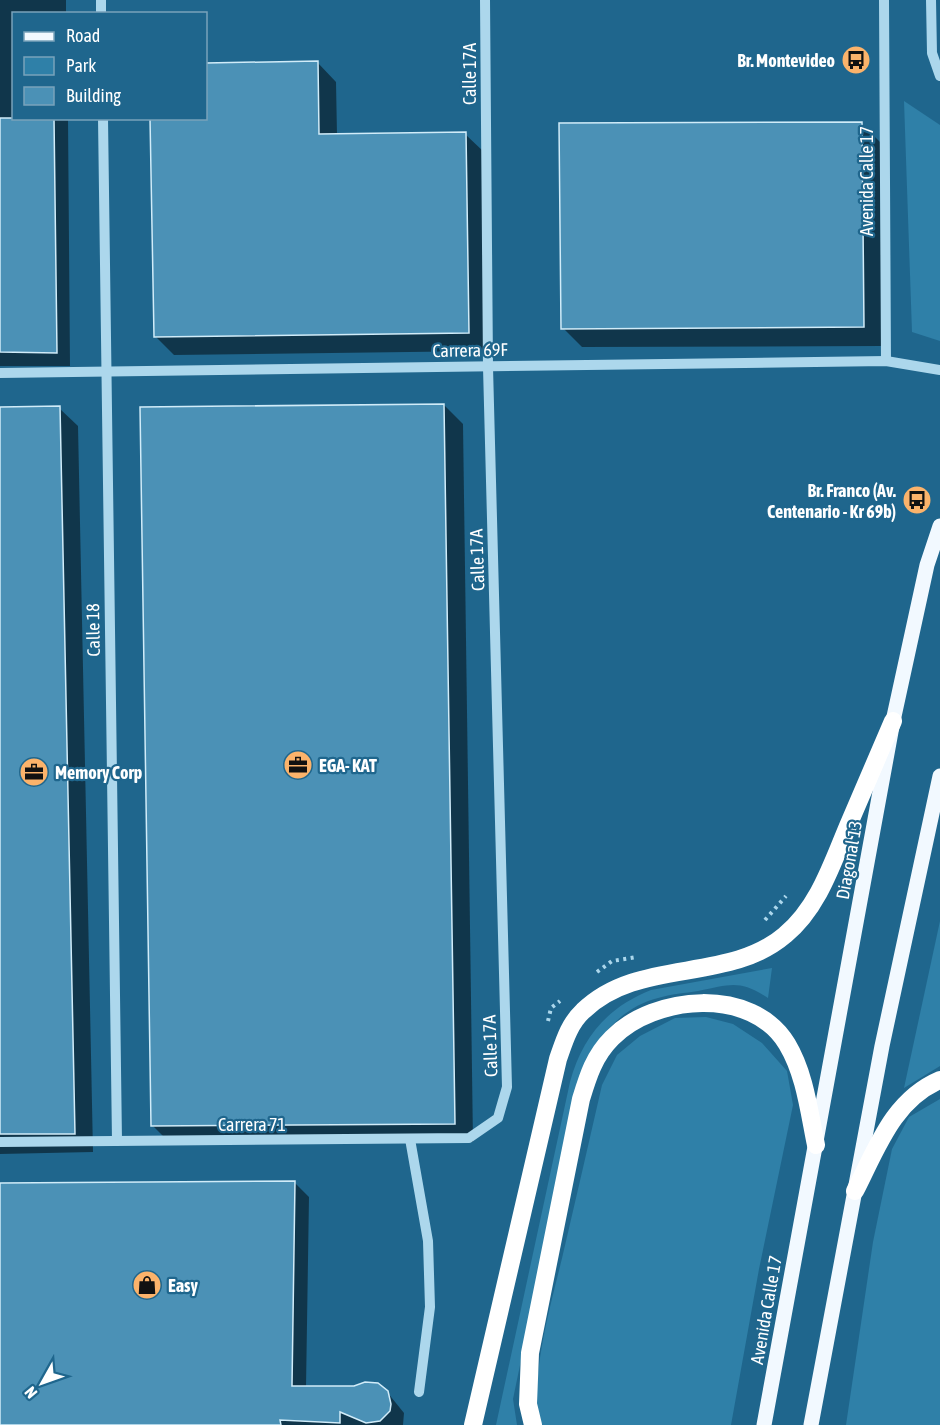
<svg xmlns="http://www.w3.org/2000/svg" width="940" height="1425" viewBox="0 0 940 1425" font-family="'Asap Condensed',sans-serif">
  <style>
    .green { fill: #2f80a8 }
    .shadow { fill: #0007 }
    .building { fill: #4b91b6; stroke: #d1ecf9; stroke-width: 1.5 }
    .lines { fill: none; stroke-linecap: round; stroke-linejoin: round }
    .path { stroke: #acd7ec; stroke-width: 4; stroke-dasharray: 3 4.5; stroke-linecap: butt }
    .minor { stroke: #acd7ec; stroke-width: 10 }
    .major { stroke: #f2f9ff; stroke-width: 15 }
    .highway { stroke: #fff; stroke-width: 18 }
    .labels { text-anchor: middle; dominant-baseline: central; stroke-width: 4.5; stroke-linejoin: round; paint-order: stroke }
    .poi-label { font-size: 18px; font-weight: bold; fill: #fff; stroke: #1f668d; text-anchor: start }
    .street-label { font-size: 18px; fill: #fff; stroke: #1f668d }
  </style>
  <rect width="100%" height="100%" fill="#1f668d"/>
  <!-- green -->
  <g class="green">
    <path d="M904,101L940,125V341L912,332Z"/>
    <path d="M940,921V1066L904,1088Z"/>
    <path d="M772,968L768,998C739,979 730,985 698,991C685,993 671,994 658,998C617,1008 589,1047 578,1085L513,1399L517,1425H496L570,1082C582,1037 608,1007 651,990Z"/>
    <path d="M706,1017L733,1024L762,1043L787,1071L793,1105L759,1269L731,1425H541C527,1384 553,1297 563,1254C576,1198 589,1142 602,1085L617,1055L640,1036L675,1018Z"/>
    <path d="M940,1099V1425H846L873,1242L892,1149L909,1117Z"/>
  </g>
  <!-- shadow -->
  <g class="shadow">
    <path d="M0,0H66V14H14V118H68L70,366H0Z"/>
    <path d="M318,63L336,82L337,135L465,134L484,152L487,351L174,355L155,336L206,118V64Z"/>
    <path d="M861,123L880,142L882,346L582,347L563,328Z"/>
    <path d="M444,405L463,424L473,1142L171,1144L152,1125Z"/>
    <path d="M59,408L78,426L93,1152L0,1154V409Z"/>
    <path d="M294,1182L309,1197L306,1388L383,1387L404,1413L403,1425H0V1185Z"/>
  </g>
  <!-- building -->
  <g class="building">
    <path d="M318,61L319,134L466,132L469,333L154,337L150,118H206V63Z"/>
    <path d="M0,118H54L57,353L0,352Z"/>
    <path d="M862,122L864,327L561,329L559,123Z"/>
    <path d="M444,404L455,1124L151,1126L140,407Z"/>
    <path d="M60,406L75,1134H0V407Z"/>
    <path d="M295,1181L292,1386H354L365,1382L378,1383L388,1391L391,1404L390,1411L380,1421L366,1423L340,1412V1423L280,1420L281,1425H0V1183Z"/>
  </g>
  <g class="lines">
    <!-- path -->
    <g class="path">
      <path d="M765,920L786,896"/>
      <path d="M597,972L612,961L637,957"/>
      <path d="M548,1021L551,1008L560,1001"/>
    </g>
    <!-- minor -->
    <g class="minor">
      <path d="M101,0V14"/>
      <path d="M884,0L886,361"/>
      <path d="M931,0L932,53L940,76"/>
      <path d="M103,118L117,1141"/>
      <path d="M0,373L886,361L940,370"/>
      <path d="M410,1139L428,1241L430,1307L419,1392"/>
      <path d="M0,1142L469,1138L498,1118L507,1087L488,367L485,0"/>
    </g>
    <!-- major -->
    <g class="major">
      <path d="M764,1425L893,721L927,565L940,526"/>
      <path d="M811,1425L882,1046L940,776"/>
    </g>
    <!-- highway -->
    <g class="highway">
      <path d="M855,1191C877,1148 893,1100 940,1080"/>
      <path d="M473,1425L558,1059C564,1042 569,1024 583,1011C638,957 728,984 785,935C818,908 832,864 848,826C863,791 878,756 893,721"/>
      <path d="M533,1425L528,1404L530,1353L581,1099C588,1076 594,1056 612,1038C654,995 752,986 787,1044C805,1074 809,1111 816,1145"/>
    </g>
  </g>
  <!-- icons -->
  <defs>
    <g id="bus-disc" transform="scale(1.5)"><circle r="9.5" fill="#fbb36b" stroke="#1f668d"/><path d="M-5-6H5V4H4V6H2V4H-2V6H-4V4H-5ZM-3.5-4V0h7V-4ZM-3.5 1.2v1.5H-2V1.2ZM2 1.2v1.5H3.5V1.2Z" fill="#111"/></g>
    <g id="office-disc" transform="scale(1.5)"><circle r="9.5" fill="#fbb36b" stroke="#1f668d"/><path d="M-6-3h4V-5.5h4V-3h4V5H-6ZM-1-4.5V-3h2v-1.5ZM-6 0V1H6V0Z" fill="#111"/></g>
    <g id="shop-disc" transform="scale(1.5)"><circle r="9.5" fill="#fbb36b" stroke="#1f668d"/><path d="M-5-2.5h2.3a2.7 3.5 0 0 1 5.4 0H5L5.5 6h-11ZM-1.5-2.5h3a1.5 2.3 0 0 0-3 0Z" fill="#111"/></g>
  </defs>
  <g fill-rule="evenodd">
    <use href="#bus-disc" x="856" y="60"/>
    <use href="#bus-disc" x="917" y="500"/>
    <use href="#office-disc" x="298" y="765"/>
    <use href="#office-disc" x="34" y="772"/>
    <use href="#shop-disc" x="147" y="1285"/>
  </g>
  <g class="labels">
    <!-- poi labels -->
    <g class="poi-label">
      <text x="835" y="60" text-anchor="end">Br. Montevideo</text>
      <text x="896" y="490" text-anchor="end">Br. Franco (Av.<tspan x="896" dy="21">Centenario - Kr 69b)</tspan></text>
      <text x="319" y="765">EGA- KAT</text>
      <text x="55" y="772">Memory Corp</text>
      <text x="168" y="1285">Easy</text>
    </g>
    <!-- street labels -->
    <g class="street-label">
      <text transform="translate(469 74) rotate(-90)">Calle 17A</text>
      <text transform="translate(866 181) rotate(-90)">Avenida Calle 17</text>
      <text transform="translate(470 350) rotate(-1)">Carrera 69F</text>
      <text transform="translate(477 560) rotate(-92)">Calle 17A</text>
      <text transform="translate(93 630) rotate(-91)">Calle 18</text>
      <text transform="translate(849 860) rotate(-80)">Diagonal 13</text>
      <text transform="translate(490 1046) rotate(-92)">Calle 17A</text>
      <text x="252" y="1124">Carrera 71</text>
      <text transform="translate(766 1310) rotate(-80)">Avenida Calle 17</text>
    </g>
  </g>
  <!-- legend -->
  <rect x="12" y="12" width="195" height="108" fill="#1f668d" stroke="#79a3bb" stroke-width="1.5"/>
  <rect x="24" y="32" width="30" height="9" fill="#f2f9ff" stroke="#79a3bb" stroke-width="1.5"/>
  <text x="66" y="42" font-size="18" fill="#ffffff">Road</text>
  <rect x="24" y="57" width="30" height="18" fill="#2f80a8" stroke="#79a3bb" stroke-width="1.5"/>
  <text x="66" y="72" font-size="18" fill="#ffffff">Park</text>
  <rect x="24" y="87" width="30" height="18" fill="#4b91b6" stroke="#79a3bb" stroke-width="1.5"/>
  <text x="66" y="102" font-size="18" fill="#ffffff">Building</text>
  <!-- north arrow -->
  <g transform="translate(42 1383) rotate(230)" stroke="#1f668d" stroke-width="4.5" paint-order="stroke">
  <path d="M0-4.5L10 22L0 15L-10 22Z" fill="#ffffff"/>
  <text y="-9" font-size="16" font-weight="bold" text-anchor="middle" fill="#ffffff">N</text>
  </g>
</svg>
